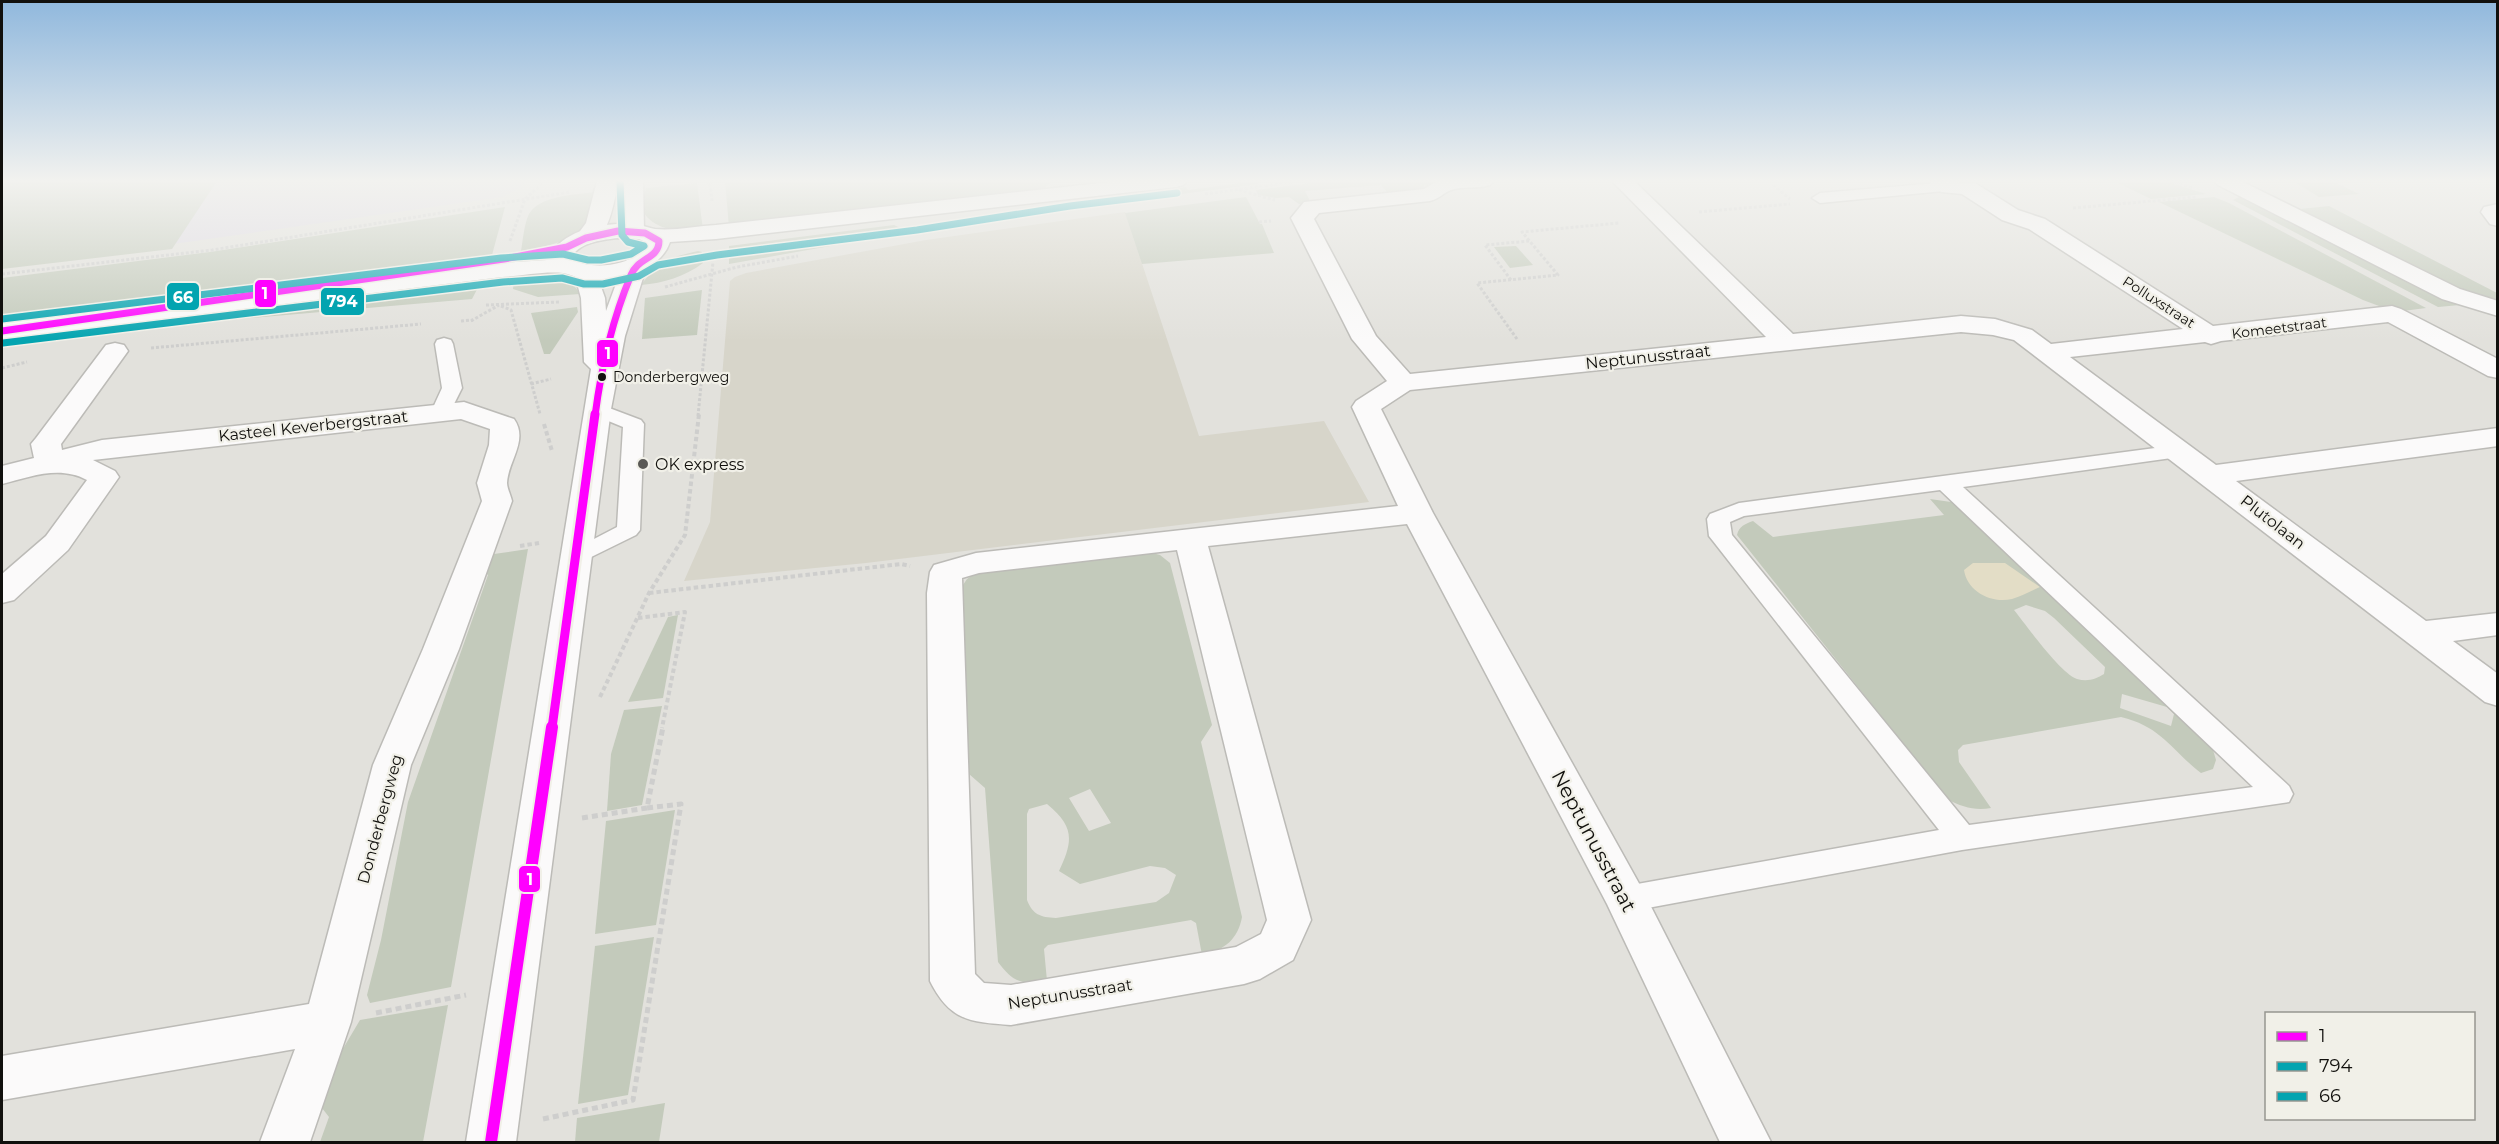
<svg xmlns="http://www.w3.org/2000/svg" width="2499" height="1144" viewBox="0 0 2499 1144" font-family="Montserrat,sans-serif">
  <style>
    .built { fill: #d7d5ca }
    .education { fill: #dedae4 }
    .green { fill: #c3cabb; fill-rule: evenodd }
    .sand { fill: #e3ddc6 }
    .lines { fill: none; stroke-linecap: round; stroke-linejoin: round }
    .lane-casing { stroke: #bcbbb7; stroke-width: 3 }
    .street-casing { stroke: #bcbbb7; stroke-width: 3 }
    .secondary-casing { stroke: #bcbbb7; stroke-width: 3 }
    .path-far2 { stroke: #cececd; stroke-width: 3; stroke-dasharray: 3 2; stroke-linecap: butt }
    .path-far1 { stroke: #cececd; stroke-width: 4; stroke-dasharray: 4.5 3; stroke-linecap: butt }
    .path { stroke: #cececd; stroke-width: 5; stroke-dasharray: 6 4; stroke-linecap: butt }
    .lane { fill: #fbfafa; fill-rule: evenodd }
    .street { fill: #fbfafa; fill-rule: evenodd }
    .secondary { fill: #fbfafa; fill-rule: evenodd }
    .bus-1-far2-casing { stroke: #f1f0e8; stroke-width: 10 }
    .bus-1-far1-casing { stroke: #f1f0e8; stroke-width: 14 }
    .bus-1-casing { stroke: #f1f0e8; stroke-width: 16 }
    .bus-2-casing { stroke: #f1f0e8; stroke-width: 10 }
    .bus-3-casing { stroke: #f1f0e8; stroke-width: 10 }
    .bus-1-far2 { stroke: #f0f; stroke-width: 7 }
    .bus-1-far1 { stroke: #f0f; stroke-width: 9 }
    .bus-1 { stroke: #f0f; stroke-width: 12 }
    .bus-2 { stroke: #03a4b0; stroke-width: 7 }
    .bus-3 { stroke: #03a4b0; stroke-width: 7 }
    .bus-dot { fill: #11100d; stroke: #f1f0e8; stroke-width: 2 }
    .poi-dot { fill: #5a5955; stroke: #f1f0e8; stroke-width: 2 }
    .labels { text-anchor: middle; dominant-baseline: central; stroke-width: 4.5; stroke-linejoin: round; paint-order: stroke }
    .far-street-label { font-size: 14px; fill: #11100d; stroke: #f1f0e8 }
    .bus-label { font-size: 14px; fill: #11100d; stroke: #f1f0e8; text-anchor: start }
    .street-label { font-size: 16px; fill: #11100d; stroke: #f1f0e8 }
    .poi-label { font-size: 16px; fill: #11100d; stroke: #f1f0e8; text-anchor: start }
    .near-street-label { font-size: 20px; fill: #11100d; stroke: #f1f0e8 }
    .line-badge { stroke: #f1f0e8; stroke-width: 2 }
    .badge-label { font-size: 16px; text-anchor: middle; font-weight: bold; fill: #fff }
  </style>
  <rect width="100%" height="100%" fill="#e2e1dc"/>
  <!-- built -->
  <path class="built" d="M1125,212L1199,436L1324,421L1369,502L866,563L684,581L710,522L730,281L735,277L746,273L926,240Z"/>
  <!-- education -->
  <path class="education" d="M217,181H527L521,188L502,197L173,244Z"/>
  <!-- green -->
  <g class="green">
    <path d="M2,181H217L172,249L2,269Z"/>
    <path d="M725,181H1050L1051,182L1041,191L729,227Z"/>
    <path d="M1256,181L1259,184L1033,213L1034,209L1042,206L1186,187L1188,190Z"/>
    <path d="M1328,181H1478L1424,185L1423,189L1387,192L1381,185L1305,191L1311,203L1299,204L1289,197L1276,198L1258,195L1256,190Z"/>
    <path d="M2114,181H2165L2206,194L2151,199Z"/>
    <path d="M2293,181H2332L2359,194L2319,197Z"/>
    <path d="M697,183L703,230C679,231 653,232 641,208L646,188Z"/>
    <path d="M595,192C594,199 594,209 591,216C579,241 545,247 521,251C523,240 524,224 529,214C540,195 576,195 595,192Z"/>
    <path d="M2241,196L2411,284L2460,305L2438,307L2233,200Z"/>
    <path d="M1246,197L1260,224H1262L1274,253L1142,264L1125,213Z"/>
    <path d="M2214,197L2229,203L2426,308L2395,312L2363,300L2159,202Z"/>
    <path d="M2329,206L2497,293V301L2457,289L2300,209Z"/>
    <path d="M505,207L492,255L254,289L2,322V278L210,252Z"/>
    <path d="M894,225L909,232L729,264V246Z"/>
    <path d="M1516,246L1533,265L1510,268L1494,247Z"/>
    <path d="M698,251L702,252L703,263C684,277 664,283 641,285C658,262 670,257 698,251Z"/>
    <path d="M539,272C557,274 570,277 580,294L538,297L513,289L515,273Z"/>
    <path d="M484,276L472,299L156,326L2,346V337Z"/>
    <path d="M702,290L697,335L642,339L645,298Z"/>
    <path d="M577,307L578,312L550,354H544L531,313Z"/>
    <path d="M1930,499L1951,502L1961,506L2204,740L2213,750L2216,760L2213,769L2201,773C2170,749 2162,727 2121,717L1963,745L1958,750L1959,762L1991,808C1975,811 1962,807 1947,799L1737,535C1739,526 1745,524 1753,521L1773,537L1944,515ZM2026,605L2045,611L2054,618L2105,667L2104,674C2096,679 2088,682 2077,679C2060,673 2027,626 2014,610ZM2122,694L2167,707L2174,714L2171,726L2120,708Z"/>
    <path d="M528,549L451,987L370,1003L367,995L381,940L408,802L488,575L479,566L494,554Z"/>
    <path d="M1149,552L1160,555L1170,563L1212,725L1201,742L1242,917C1238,939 1225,950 1202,955L1196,923L1191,920L1048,945L1044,949L1047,981C1021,984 1015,984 998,962L985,788L969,774L959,591L967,579L977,572ZM1090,789L1111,823L1089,831L1069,798ZM1047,804C1075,827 1073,841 1059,871L1080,884L1150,866L1165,868L1176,875L1169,893L1156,902L1056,918C1040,917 1033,915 1027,900V814L1029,809Z"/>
    <path d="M678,615L663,698L628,702L668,617Z"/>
    <path d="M662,706L642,805L607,811L611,754L624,710Z"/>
    <path d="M675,810L656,925L595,934L606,821Z"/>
    <path d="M654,937L628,1095L578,1104L595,946Z"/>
    <path d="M448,1005L423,1142H320L329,1117L315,1099L326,1063L344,1047L360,1020Z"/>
    <path d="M665,1103L659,1142H575L577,1118Z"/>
  </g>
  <!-- sand -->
  <path class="sand" d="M1973,563H2005L2040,587C2031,591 2022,596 2012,599C1991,604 1967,591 1964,570Z"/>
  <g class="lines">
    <!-- lane casing -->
    <g class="lane-casing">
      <g id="lane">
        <path d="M1949,182L1954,184L1957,187L1954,190L1820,203L1812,198L1820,193Z"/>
        <path d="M444,338L451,340L453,344L462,388L448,416L441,418L434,416L431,412L442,388L435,344L437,340Z"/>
        <path d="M596,403L641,420L644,424L640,530L636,535L577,564L569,562L565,557L569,552L617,527L623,427L589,413L586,409L589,405Z"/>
        <path d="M2178,445L2186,446L2189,451L2186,456L1963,487L2289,786L2293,794L2289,802L1962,850L1626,912L1615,908L1610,899L1615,890L1626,886L1939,830L1713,541L1709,536L1707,519L1710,514L1739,503ZM1940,490L2253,787L1969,825L1732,535L1730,522L1744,516Z"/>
      </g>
    </g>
    <!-- street casing -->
    <g class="street-casing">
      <g id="street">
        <path d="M597,181H619C613,202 609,251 578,243L575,238L586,223Z"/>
        <path d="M622,181H643L644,231L641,236L633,238L625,236L622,231Z"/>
        <path d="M1437,181H1494L1490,185C1478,189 1463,186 1451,190C1443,193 1439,199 1430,201L1319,213L1314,219L1376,336L1410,374L1766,337L1612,181H1634L1793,334L1961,316L1995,319L2032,330L2051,344L2183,329L2029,229L2002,220L1962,194L1941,192L1929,181L1975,183L2018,210L2045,219L2213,326L2392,306L2401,309L2498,359V378L2488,376L2388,322L2221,341L2211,344L2205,342L2070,357L2216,465L2498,428V446L2236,481L2426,621L2498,613V635L2453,641L2498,674V706L2485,702L2014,340L1993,335L1961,332L1410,390L1381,409L1433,513L1641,887L1771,1142H1720L1607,904L1407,524L1208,546L1311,920L1293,960L1260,979L1244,984L1011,1025C970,1022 950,1021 930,981L927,593L930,572L934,565L976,553L1398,506L1352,407L1356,401L1387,381L1352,339L1291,218L1304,202L1424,189ZM1177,550L1267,920L1261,934L1236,947L1011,985L984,983L975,974L962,578L979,573Z"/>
        <path d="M2214,181H2241L2460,289L2498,301V316L2442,299L2218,185Z"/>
        <path d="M2498,204V226L2490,224L2481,212L2484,207Z"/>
        <path d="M635,258L643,260L647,265L625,336L611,409L516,1142H466L591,369L584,362L581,298L574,272L578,267L586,265L594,267L605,298L606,311L623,265L627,260Z"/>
        <path d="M115,343L124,345L128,351L61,444L62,450L102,440L464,402L514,419C529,440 508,461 507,483C507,488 511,496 512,501L459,649L411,765L351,1022L310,1142H260L295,1049L2,1100V1056L309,1004L373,765L423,649L482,501L477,483L489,445L490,429L461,419L93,460L115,471L119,477L68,550L14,600L2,603V574L46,536L87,480C59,465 30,477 2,484V466L34,458L31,444L36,438L106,345Z"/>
      </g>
    </g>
    <!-- secondary casing -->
    <g class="secondary-casing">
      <path id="secondary" d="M1120,181H1187L1183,185L1176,187L716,239L670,242C659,274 612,283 581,278C575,277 569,274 563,273C544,271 521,276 502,277L2,339V323L502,263L547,260C561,229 606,221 637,225C643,225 649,228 655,229C674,231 697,226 716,225ZM618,238L639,239L647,243C638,266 590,272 571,258C579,242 602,240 618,238Z"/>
    </g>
    <!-- path-far2 -->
    <g class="path-far2">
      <path d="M706,181L710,183L712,201"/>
      <path d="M2170,181L2193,188"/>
      <path d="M1773,185L1790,199"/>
      <path d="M1239,190L1275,200"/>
      <path d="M1205,194L1293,182"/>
      <path d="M2073,208L2197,197"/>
      <path d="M1699,212L1790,204"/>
      <path d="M1259,222L1271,221"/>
      <path d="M510,241L525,199L545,181"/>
      <path d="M2,274L212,250L570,192"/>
      <path d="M1511,280L1485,245L1529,241"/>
      <path d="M665,287L737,267L798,256"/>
      <path d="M486,305L559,302"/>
      <path d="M501,306L511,310L540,414"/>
      <path d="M461,321L473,320"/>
      <path d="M471,321L499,305"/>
      <path d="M1517,339L1477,283L1558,275L1522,232L1619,223"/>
      <path d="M151,348L421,324"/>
      <path d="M2,368L27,362"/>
      <path d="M531,384L551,379"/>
      <path d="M698,416L713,262"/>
    </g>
    <!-- path-far1 -->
    <g class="path-far1">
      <path d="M544,424L552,451"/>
      <path d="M520,546L539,543"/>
      <path d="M649,593L901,564L910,566"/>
      <path d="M638,618L685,612L662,728"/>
      <path d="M600,697L649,593L685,535L699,414"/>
    </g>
    <!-- path -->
    <g class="path">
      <path d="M582,818L647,808"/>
      <path d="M376,1013L466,995"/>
      <path d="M543,1119L633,1100L681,804L647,808L663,727"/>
    </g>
    <!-- lane -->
    <use href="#lane" class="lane"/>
    <!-- street -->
    <use href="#street" class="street"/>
    <!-- secondary -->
    <use href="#secondary" class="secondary"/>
    <!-- bus-1-far2 casing -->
    <g class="bus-1-far2-casing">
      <path id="bus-1-far2" d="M2,331L504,259L567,247L586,238L618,231L645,233L659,241C659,259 638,257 631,275C613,318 601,369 595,416"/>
    </g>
    <!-- bus-1-far1 casing -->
    <g class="bus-1-far1-casing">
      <path id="bus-1-far1" d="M552,728L595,414"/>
    </g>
    <!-- bus-1 casing -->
    <g class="bus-1-casing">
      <path id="bus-1" d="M491,1142L552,727"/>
    </g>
    <!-- bus-2 casing -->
    <g class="bus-2-casing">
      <path id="bus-2" d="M3,343L503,282L562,278L584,284H603L639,276L658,265L717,255L917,230L1070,206L1177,193"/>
    </g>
    <!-- bus-3 casing -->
    <g class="bus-3-casing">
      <path id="bus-3" d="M2,319L501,258L563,254L588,260H601L631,254L644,246L628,242L622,235L620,181"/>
    </g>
    <!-- bus-1-far2 -->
    <use href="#bus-1-far2" class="bus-1-far2"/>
    <!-- bus-1-far1 -->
    <use href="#bus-1-far1" class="bus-1-far1"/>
    <!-- bus-1 -->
    <use href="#bus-1" class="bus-1"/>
    <!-- bus-2 -->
    <use href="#bus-2" class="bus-2"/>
    <!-- bus-3 -->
    <use href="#bus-3" class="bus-3"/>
  </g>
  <!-- sky -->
  <linearGradient id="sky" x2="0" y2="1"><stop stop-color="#90b8dd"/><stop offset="0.53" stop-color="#f2f2ef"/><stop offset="1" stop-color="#f2f2ef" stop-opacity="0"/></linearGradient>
  <rect width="2499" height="341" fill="url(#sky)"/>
  <!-- markers -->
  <circle class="bus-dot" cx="602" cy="377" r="5"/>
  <circle class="poi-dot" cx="643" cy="464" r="6"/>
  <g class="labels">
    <!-- far-street labels -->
    <g class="far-street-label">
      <text transform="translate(2159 302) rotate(33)">Polluxstraat</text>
      <text transform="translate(2279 328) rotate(-7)">Komeetstraat</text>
    </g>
    <!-- bus labels -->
    <g class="bus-label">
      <text x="613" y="377">Donderbergweg</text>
    </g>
    <!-- street labels -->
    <g class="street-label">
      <text transform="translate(1648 357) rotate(-6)">Neptunusstraat</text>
      <text transform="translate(313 426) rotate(-6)">Kasteel Keverbergstraat</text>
      <text transform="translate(2273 522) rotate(38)">Plutolaan</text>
      <text transform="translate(380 819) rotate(-75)">Donderbergweg</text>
      <text transform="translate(1070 994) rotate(-9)">Neptunusstraat</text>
    </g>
    <!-- poi labels -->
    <g class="poi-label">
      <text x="655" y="464">OK express</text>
    </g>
    <!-- near-street labels -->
    <g class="near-street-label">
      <text transform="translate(1594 841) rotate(62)">Neptunusstraat</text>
    </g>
  </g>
  <g class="line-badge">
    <rect x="254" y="279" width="23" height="29" rx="6" fill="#f0f"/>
    <rect x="166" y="282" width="34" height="29" rx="6" fill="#03a4b0"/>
    <rect x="320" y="287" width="45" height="29" rx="6" fill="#03a4b0"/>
    <rect x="596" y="339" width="23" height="29" rx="6" fill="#f0f"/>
    <rect x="518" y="865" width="23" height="28" rx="6" fill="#f0f"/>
  </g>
  <g class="badge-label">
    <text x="265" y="299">1</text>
    <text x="183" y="303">66</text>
    <text x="342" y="307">794</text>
    <text x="608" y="359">1</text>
    <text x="530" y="885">1</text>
  </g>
  <!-- border -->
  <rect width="2499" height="1144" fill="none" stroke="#11100d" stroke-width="6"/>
  <!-- legend -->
  <rect x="2265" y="1012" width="210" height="108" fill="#f1f0e8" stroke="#979690" stroke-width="1.5"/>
  <rect x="2277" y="1032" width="30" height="9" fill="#ff00ff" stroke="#979690" stroke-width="1.5"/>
  <text x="2319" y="1042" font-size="18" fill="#11100d">1</text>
  <rect x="2277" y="1062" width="30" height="9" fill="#03a4b0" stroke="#979690" stroke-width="1.5"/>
  <text x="2319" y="1072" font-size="18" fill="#11100d">794</text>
  <rect x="2277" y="1092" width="30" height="9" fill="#03a4b0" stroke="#979690" stroke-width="1.5"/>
  <text x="2319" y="1102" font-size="18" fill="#11100d">66</text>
</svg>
